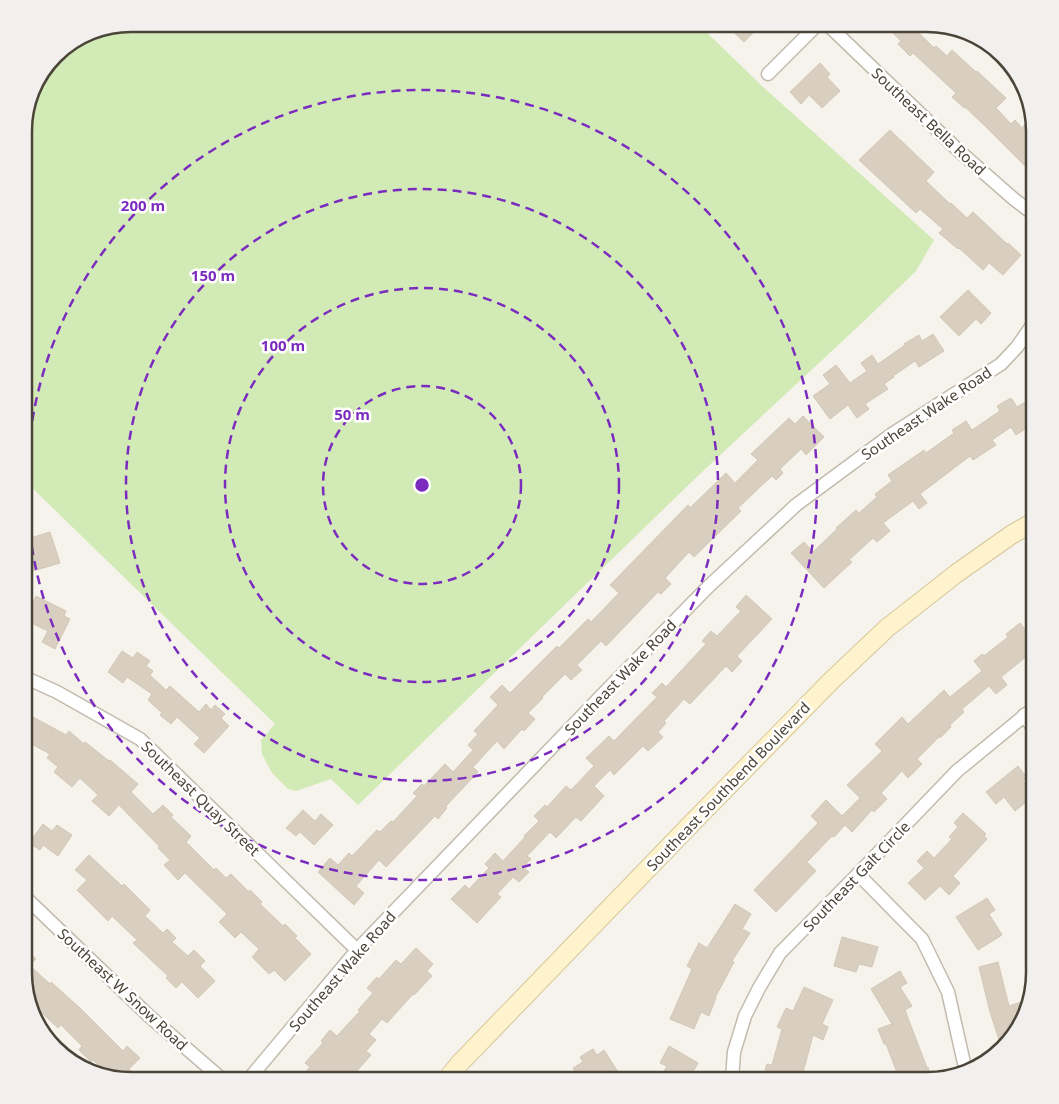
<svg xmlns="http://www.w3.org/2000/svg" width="1059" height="1104" viewBox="0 0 1059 1104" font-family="'Noto Sans',sans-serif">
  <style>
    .green { fill: #d2eab5 }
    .building { fill: #d8cfc1; stroke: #d3c7b4 }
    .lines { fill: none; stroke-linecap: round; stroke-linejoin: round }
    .street-casing { stroke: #c2bbae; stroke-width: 15 }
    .secondary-casing { stroke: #d6c79b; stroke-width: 20 }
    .street { stroke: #fff; stroke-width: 12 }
    .secondary { stroke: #fff3cd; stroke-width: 18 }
    .ring { fill: none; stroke: #7b2cbf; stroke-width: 2.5; stroke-dasharray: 9 6 }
    .labels { text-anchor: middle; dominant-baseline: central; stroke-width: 5; stroke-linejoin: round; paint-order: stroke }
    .street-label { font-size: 15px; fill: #4b4439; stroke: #fff }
    .rim { fill: none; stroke: #4b4439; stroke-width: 2.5 }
    .centre { fill: #7b2cbf; stroke: #fff; stroke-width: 2.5 }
    .ring-label { font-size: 15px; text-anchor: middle; font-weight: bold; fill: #7b2cbf; stroke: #fff; stroke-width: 5; stroke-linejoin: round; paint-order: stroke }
  </style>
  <rect width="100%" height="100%" fill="#f6f3ec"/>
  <!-- green -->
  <path class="green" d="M132,24H698L762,86L934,240L916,271L863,322L703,471L358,805L331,779L296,791L288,789L272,773L262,754L261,740L275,724L24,480V125L35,84L60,51L91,32Z"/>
  <!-- building -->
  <g class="building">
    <path d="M725,24H762L744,42Z"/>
    <path d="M884,24H927L918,32L934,48L936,46L947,56L952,50L976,72L977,71L1006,98L996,108L1011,124L1015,120L1022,128L1026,123L1035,132V176L984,125L965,107L964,108L952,97L956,93L913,53L910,56L898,44L901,41Z"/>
    <path d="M820,63L830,74L827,77L840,91L822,108L809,95L801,104L790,92Z"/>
    <path d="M890,130L934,172L926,181L950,204L951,203L967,218L973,212L1007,244L1008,243L1021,255L1003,275L989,263L983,270L959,248L958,249L939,233L943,229L920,209L916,213L859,160Z"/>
    <path d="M968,290L991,313L981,324L976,319L959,336L940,317Z"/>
    <path d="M933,334L944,351L919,367L915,361L893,376L894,377L884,384L888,389L865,404L869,409L857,418L848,405L830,419L813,396L830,384L823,375L836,365L850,383L867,371L861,363L872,355L878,364L905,345L904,344L919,335L922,341Z"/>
    <path d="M1035,396V416L1031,419L1033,424L1016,435L1011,427L992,440L996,445L973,460L970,456L920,494L927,503L919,509L913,501L883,523L890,531L877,542L873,538L849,560L852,562L824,588L791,553L804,542L813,552L837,529L836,528L856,510L859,513L877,497L875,494L892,481L888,475L924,450L926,453L954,433L952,430L966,421L972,430L1000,411L997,406L1011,398L1017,407Z"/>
    <path d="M803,416L824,437L806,455L801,449L780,469L783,473L776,480L772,476L759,488L738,508L741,511L694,557L689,552L665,578L671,584L661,594L658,592L606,646L601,641L577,665L582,670L571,680L565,674L542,697L543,698L528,713L535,719L524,731L522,729L504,749L497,741L473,767L478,772L446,806L447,808L438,819L435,816L386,867L379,860L356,886L364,893L354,905L318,872L330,858L338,865L349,853L352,856L377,830L380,832L391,821L393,822L417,796L413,793L422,784L424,786L445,764L453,772L473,750L468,745L478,734L474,731L498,705L490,697L502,685L510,693L557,646L559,648L588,619L591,622L619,593L610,585L688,505L690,508L726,473L735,483L758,460L751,454L789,418L795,424Z"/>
    <path d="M50,532L60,563L33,571L27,554L24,555V540Z"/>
    <path d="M746,595L772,619L737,656L742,661L732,672L726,666L690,704L684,699L664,721L666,723L658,732L663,737L648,751L643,746L614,775L610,770L594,786L604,796L581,821L576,817L556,838L550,832L527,856L531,859L523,867L529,872L519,882L513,877L497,894L501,897L477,923L451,899L465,885L469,889L489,868L485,864L495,853L503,861L525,837L524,836L539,821L534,816L545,805L547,807L566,786L571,790L594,766L586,758L609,736L614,741L657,697L652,693L662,683L666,687L706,644L702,641L711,631L717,636L741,611L736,607Z"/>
    <path d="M36,596L66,611L64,616L70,619L55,649L42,642L48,631L25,620Z"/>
    <path d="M1020,623L1035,642V665L1027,656L1001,677L1007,685L996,694L989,686L962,709L964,712L950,725L951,727L940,738L939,737L917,759L922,764L908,778L902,771L881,793L887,799L874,812L872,810L852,832L845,825L834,837L832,836L807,862L816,871L776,912L754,890L818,823L811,816L826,800L842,816L860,798L847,785L882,751L875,744L902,717L908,724L944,690L950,697L982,671L974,661L982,654L984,656L1008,637L1006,634Z"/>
    <path d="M122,651L133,658L137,652L150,661L146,666L153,671L150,675L166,690L170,686L199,712L206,704L211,710L215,705L225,714L221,718L229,726L204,753L194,744L200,738L177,717L171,724L160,715L162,713L148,700L152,694L127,677L123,683L108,672Z"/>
    <path d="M24,712L66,735L69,731L84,744L85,742L109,761L110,760L138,784L131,792L153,814L163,805L173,815L171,817L191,836L186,842L214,870L216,868L226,878L231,874L249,892L250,890L262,902L260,904L283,926L285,924L297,936L295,938L311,954L285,981L274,970L269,974L252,957L259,949L241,932L235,938L219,922L227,914L185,873L178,880L164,865L170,860L158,848L159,846L119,805L109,816L92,801L98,795L80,778L72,787L54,772L58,767L47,758L50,754L24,740Z"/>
    <path d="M1018,766L1027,778L1023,781L1035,795L1015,811L1004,797L996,804L986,792Z"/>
    <path d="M303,810L315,821L321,814L333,825L314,845L300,832L296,836L286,828Z"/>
    <path d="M963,813L986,834L984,836L987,839L953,876L960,883L949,895L940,886L925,900L908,883L924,868L917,861L927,851L934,858L952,839L949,837L958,827L954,823Z"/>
    <path d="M43,824L52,831L57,825L72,835L58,856L43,845L40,850L29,843Z"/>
    <path d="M89,855L122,886L124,884L150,910L145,916L163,933L167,929L176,938L172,942L188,956L194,950L205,961L200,966L215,981L198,998L182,982L176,988L166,978L168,976L133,943L137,940L112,916L108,921L77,890L87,880L75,870Z"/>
    <path d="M987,898L995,910L989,914L1002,935L978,950L956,917Z"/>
    <path d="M735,904L751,914L742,929L750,933L732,961L734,962L715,998H716L709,1016L701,1012L694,1029L670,1019L692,969L687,966L699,943L707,948Z"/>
    <path d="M842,937L878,947L872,967L859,964L856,972L834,966Z"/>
    <path d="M24,947L36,959L29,965L50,984L51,982L81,1009L123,1051L127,1046L140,1058L129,1069L141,1080H132L108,1075L93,1060L91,1062L79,1050L82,1046L61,1025L58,1028L29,1001L24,972Z"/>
    <path d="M416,948L433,964L427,971L432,976L414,995L413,994L387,1023L382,1019L369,1034L376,1040L366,1051L371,1055L356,1072L354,1070L344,1080H298L310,1067L305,1063L323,1043L321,1041L330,1030L337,1036L360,1011L358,1010L373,993L367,988L377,977L379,979L396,960L401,964Z"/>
    <path d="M998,962L1009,1006L1021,1002L1025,1015L1024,1020L1002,1049L990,1012L979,967Z"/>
    <path d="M900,971L907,983L900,987L912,1006L905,1010L927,1068L928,1067L931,1080H900L886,1044H884L878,1029L892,1024L871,989Z"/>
    <path d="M804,987L833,1000L822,1024L828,1027L823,1040L813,1035L801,1080H762L767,1064L772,1065L782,1029L777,1027L786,1008L793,1011Z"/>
    <path d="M669,1046L698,1063L688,1080H659L667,1066L660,1063Z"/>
    <path d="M593,1049L597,1055L604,1050L623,1080H580L573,1068L583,1062L580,1057Z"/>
  </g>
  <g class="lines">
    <!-- street casing -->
    <g class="street-casing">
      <g id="street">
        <path d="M827,24L959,151L1015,200L1035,215"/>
        <path d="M768,74L818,24"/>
        <path d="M24,677L57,692L140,739L357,950"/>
        <path d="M1024,715L1035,731"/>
        <path d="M858,874L922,939L948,992L966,1072"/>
        <path d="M24,896L149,1016L223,1080"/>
        <path d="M248,1080L357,950L605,692L709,586L796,505L892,434L1001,364L1017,347L1035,321"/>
        <path d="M732,1080L734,1052L745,1016L759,988L780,953L858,874L957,771L1035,707"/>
      </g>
    </g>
    <!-- secondary casing -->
    <g class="secondary-casing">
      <path id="secondary" d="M446,1080L460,1063L692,823L831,681L887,628L957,573L1011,535L1035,521"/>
    </g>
    <!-- street -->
    <use href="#street" class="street"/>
    <!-- secondary -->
    <use href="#secondary" class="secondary"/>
  </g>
  <!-- distance rings -->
  <g class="ring">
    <circle cx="422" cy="485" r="99"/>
    <circle cx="422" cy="485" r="197"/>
    <circle cx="422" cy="485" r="296"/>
    <circle cx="422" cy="485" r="395"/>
  </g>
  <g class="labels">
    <!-- street labels -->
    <g class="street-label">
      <text transform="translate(929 121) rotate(43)">Southeast Bella Road</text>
      <text transform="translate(926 413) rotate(-34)">Southeast Wake Road</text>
      <text transform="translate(620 677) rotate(-46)">Southeast Wake Road</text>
      <text transform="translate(728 786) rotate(-46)">Southeast Southbend Boulevard</text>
      <text transform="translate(201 798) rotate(44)">Southeast Quay Street</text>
      <text transform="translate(856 876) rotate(-46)">Southeast Galt Circle</text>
      <text transform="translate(342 971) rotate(-49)">Southeast Wake Road</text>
      <text transform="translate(123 989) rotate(43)">Southeast W Snow Road</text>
    </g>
  </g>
  <!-- crop -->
  <path d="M0 0H1059V1104H0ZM131 32H927A99 99 0 0 1 1026 131V973A99 99 0 0 1 927 1072H131A99 99 0 0 1 32 973V131A99 99 0 0 1 131 32Z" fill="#f1f0ef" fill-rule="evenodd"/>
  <path class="rim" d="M131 32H927A99 99 0 0 1 1026 131V973A99 99 0 0 1 927 1072H131A99 99 0 0 1 32 973V131A99 99 0 0 1 131 32Z"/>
  <circle cx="422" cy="485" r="8" class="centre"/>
  <g class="ring-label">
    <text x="143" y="211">200 m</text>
    <text x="213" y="281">150 m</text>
    <text x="283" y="351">100 m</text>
    <text x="352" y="420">50 m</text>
  </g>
</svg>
